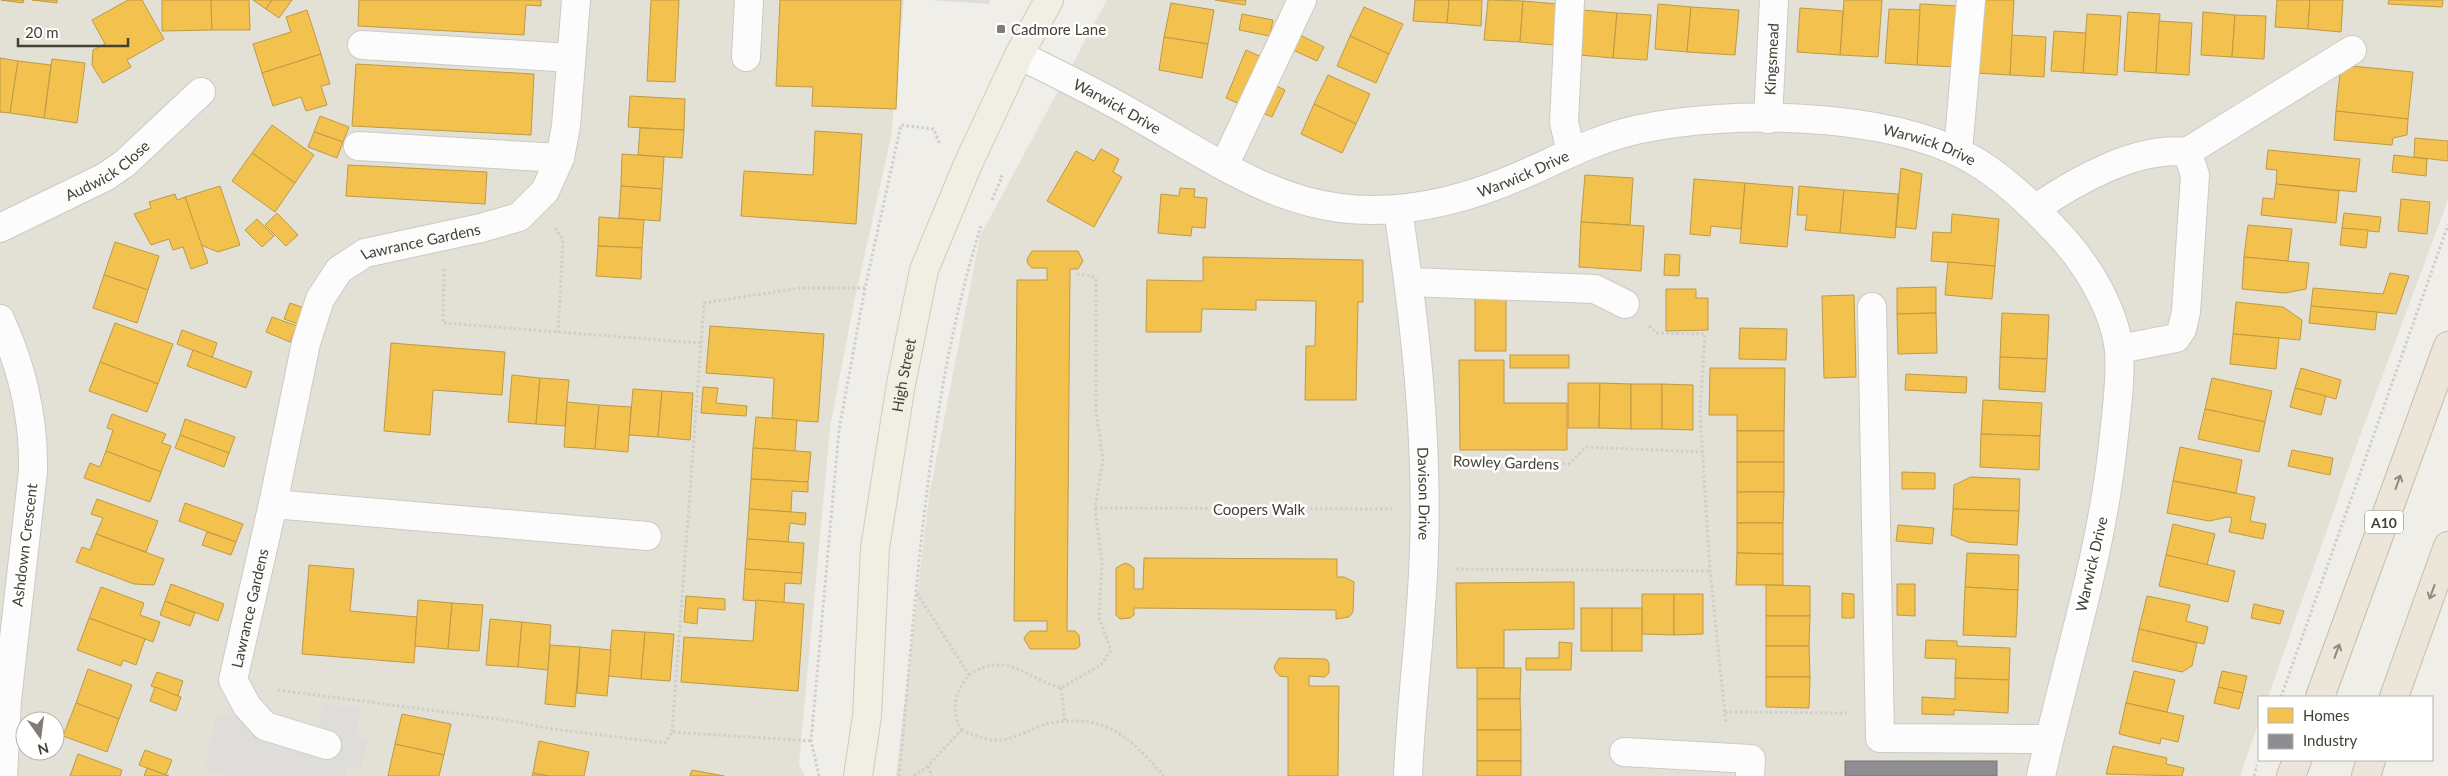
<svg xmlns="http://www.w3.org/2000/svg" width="2448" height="776" viewBox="0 0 2448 776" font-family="Lato,sans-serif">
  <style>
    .residential { fill: #e3e0d6; fill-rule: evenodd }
    .parking { fill: #deddd9 }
    .homes { fill: #f2c14e; stroke: #be9a46 }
    .industry { fill: #8d8d92; stroke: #777676 }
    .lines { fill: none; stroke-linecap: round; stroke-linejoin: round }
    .minor-casing { stroke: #cbcac5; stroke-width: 30 }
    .major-casing { stroke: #d1ccb6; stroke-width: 30 }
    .highway-casing { stroke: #c6bea5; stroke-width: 30 }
    .path { stroke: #d0ceca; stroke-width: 3; stroke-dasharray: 2.5 2.5; stroke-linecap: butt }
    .minor { stroke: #fdfcfc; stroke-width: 28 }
    .major { stroke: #f1eee3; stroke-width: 28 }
    .highway { stroke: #ebe6d9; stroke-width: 28 }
    .oneway { stroke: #908b7f }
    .poi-dot { fill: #807d74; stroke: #fff; stroke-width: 2 }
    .labels { text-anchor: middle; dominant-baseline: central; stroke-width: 5; stroke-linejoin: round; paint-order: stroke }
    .shield { fill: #fff; stroke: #7d7972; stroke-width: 1 }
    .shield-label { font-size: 14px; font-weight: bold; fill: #454035 }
    .poi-label { font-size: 15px; fill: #454035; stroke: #fff; text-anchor: start }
    .street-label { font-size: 15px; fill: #454035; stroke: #fff }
  </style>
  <rect width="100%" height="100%" fill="#efeee9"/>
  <!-- residential -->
  <g class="residential">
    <path d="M0,0H904L891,137L853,307L830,428L799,764L805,776H0ZM25,721H55V751H25Z"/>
    <path d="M1107,0H2448V200L2360,436L2268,697H2259V722L2240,776H896L929,496L980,236Z"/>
  </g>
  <!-- parking -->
  <g class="parking">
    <path d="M929,0H990L989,4Z"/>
    <path d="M324,703L361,709L355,738L368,741L361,769L347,767L345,776H233L204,770L217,713L277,720L318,730Z"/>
  </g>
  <!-- homes -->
  <g class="homes">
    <path d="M1,0H24L23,3Z"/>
    <path d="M32,0H57V3Z"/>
    <path d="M128,0H142L164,39L127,60L131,67L103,83L92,65L93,50L105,44L92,20Z"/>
    <path d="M162,0H211L212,30L162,31Z"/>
    <path d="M211,0H249L250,30H212Z"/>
    <path d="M253,0H272L266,9Z"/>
    <path d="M272,0H292L279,18L266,9Z"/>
    <path d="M359,0H541V6L526,5L524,35L358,26Z"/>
    <path d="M651,0H679L675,82L647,81Z"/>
    <path d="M780,0H901L896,109L812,106L813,87L776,86Z"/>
    <path d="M1215,0H1246L1245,5Z"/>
    <path d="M1415,0H1449L1447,23L1413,21Z"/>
    <path d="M1449,0H1482L1481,26L1447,23Z"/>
    <path d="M1488,0L1523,1L1520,42L1484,40Z"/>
    <path d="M1844,0H1882L1878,57L1840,55Z"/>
    <path d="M1980,0H2014L2010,75L1975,73Z"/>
    <path d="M2277,0H2310L2308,29L2275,27Z"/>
    <path d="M2310,0H2343L2341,32L2308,29Z"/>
    <path d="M2389,0H2443L2442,7L2388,4Z"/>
    <path d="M1523,1L1558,4L1554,45L1520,42Z"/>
    <path d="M1171,3L1214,10L1208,44L1164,37Z"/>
    <path d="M1658,4L1691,7L1687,52L1655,49Z"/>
    <path d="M1920,4L1959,6L1955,67L1917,65Z"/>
    <path d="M1364,7L1403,24L1389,54L1350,36Z"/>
    <path d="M1691,7L1739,10L1735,55L1687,52Z"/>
    <path d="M1800,8L1843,11L1840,55L1797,52Z"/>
    <path d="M1889,9L1920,10L1917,65L1885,63Z"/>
    <path d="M307,10L321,54L262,73L253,44L291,32L286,17Z"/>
    <path d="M1582,10L1617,13L1613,58L1579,55Z"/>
    <path d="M2128,12L2160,14L2156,73L2124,71Z"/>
    <path d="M2203,12L2235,15L2232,57L2201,55Z"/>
    <path d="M1617,13L1651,15L1647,60L1613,58Z"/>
    <path d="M1242,14L1273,20L1270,36L1239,30Z"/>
    <path d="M2087,14L2121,16L2117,75L2083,73Z"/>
    <path d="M2235,15L2266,16L2264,59L2232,57Z"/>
    <path d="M2159,21L2192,23L2189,75L2156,73Z"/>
    <path d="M2054,31L2086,33L2083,73L2051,71Z"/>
    <path d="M1300,35L1324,47L1317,61L1293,50Z"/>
    <path d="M2012,35L2046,37L2044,77L2010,75Z"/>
    <path d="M1350,36L1389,54L1376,83L1337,66Z"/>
    <path d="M1164,37L1208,44L1202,78L1159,70Z"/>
    <path d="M1246,50L1264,58L1244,106L1226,98Z"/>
    <path d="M321,54L330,84L321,86L327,105L306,111L301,97L273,106L262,73Z"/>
    <path d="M0,58L18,61L10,113L0,112Z"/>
    <path d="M52,59L85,63L77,123L44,118Z"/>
    <path d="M18,61L51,65L44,118L10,113Z"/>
    <path d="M356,64L534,74L531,135L352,126Z"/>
    <path d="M2341,65L2413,72L2408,119L2336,111Z"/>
    <path d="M1328,75L1370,94L1356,124L1314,104Z"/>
    <path d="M1270,83L1285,90L1272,117L1257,111Z"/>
    <path d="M630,96L685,99L684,130L628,127Z"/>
    <path d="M1314,104L1356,124L1342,153L1301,134Z"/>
    <path d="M2336,111L2408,119L2407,135L2393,138L2392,145L2334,140Z"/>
    <path d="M320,116L349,127L343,142L314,132Z"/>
    <path d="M272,125L314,155L295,183L252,153Z"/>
    <path d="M640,128L684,130L682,158L638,155Z"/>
    <path d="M815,131L862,134L856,224L741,216L744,171L813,175Z"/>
    <path d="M314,132L343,142L337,158L308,147Z"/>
    <path d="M2415,138L2448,141V161L2414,157Z"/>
    <path d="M1101,149L1119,159L1113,172L1122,177L1094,227L1047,201L1076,151L1094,161Z"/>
    <path d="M2268,150L2360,159L2356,192L2276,184L2277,170L2266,169Z"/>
    <path d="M252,153L295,183L275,212L232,181Z"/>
    <path d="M622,154L664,157L662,189L621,186Z"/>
    <path d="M2394,155L2427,159L2426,176L2392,172Z"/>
    <path d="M348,165L487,172L485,204L346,196Z"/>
    <path d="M1901,168L1922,174L1916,229L1896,227Z"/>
    <path d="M1585,175L1633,178L1630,225L1581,222Z"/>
    <path d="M1694,179L1745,183L1741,229L1711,226L1710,236L1690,234Z"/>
    <path d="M1745,183L1793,187L1787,247L1740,243Z"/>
    <path d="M2276,184L2339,191L2336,223L2261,215L2263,198L2274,199Z"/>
    <path d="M220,186L240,245L218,252L201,245L185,197Z"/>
    <path d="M621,186L662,189L660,221L619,218Z"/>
    <path d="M1799,186L1844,190L1840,233L1805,230L1807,215H1797Z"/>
    <path d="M1180,188L1195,189L1194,197L1207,198L1205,228L1192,227L1191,236L1158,233L1161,194L1179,196Z"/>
    <path d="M1844,190L1898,194L1895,238L1840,233Z"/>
    <path d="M175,194L177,200L185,197L208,263L191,269L183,247L173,250L169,239L151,245L134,214L151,208L149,202Z"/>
    <path d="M2401,199L2430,202L2427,234L2398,231Z"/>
    <path d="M277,213L298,235L286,246L265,225Z"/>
    <path d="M2344,213L2381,217L2379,232L2342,228Z"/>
    <path d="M1952,214L1999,219L1995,266L1931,261L1933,232L1951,233Z"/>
    <path d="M599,217L644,220L642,248L598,246Z"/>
    <path d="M257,219L274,236L262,247L245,230Z"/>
    <path d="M1581,222L1644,226L1641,271L1579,267Z"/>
    <path d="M2248,225L2292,229L2288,261L2244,257Z"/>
    <path d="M2342,228L2368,230L2366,248L2340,245Z"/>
    <path d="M115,242L159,256L148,290L104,275Z"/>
    <path d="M598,246L642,248L641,279L596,276Z"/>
    <path d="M1032,251H1078L1083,261L1078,269H1070L1067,631H1075L1079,635L1080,646L1076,649H1030L1024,639L1026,635L1030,631H1047V621H1014L1017,280H1047V268H1032L1028,264L1027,259Z"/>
    <path d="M1665,254L1680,255L1679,276L1664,275Z"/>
    <path d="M1203,257L1363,260V302H1358L1356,400H1305L1306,346H1315L1316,301L1256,300V310L1202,309L1201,332H1146L1147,280L1203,281Z"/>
    <path d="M2244,257L2309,263L2306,289L2285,293L2242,289Z"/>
    <path d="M1948,262L1995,266L1992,299L1945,295Z"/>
    <path d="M2390,273L2409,276L2396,314L2311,306L2313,288L2383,294Z"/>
    <path d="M104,275L148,290L137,323L93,308Z"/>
    <path d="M1936,287V313L1897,314V288Z"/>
    <path d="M1666,289H1696V298H1708V330L1666,331Z"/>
    <path d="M1475,294L1506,295V351H1475Z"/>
    <path d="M1854,295L1856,377L1824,378L1822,296Z"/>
    <path d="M2236,302L2283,307L2302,320L2300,340L2233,334Z"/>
    <path d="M290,303L304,308L298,324L284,319Z"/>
    <path d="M2311,306L2377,312L2375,330L2309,323Z"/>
    <path d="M1936,313L1937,353L1898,354L1897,314Z"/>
    <path d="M2002,313L2049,315L2047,359L2000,357Z"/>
    <path d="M272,317L297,326L290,342L266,332Z"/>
    <path d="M115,323L173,344L158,384L100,362Z"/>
    <path d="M710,326L824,334L818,422L772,419L774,378L706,373Z"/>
    <path d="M1740,328L1787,329L1786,360L1739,359Z"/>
    <path d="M182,330L217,343L212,358L177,344Z"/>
    <path d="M2233,334L2279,338L2276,369L2230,364Z"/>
    <path d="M391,343L505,352L502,395L433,390L430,435L384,431Z"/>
    <path d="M193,350L252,372L246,388L187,366Z"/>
    <rect x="1510" y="355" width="59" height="13"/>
    <path d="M2000,357L2047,359L2045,392L1999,389Z"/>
    <path d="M1459,360H1504V403H1567V450H1460Z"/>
    <path d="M100,362L158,384L147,412L89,391Z"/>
    <path d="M1710,368H1785L1784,431H1737V415H1709Z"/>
    <path d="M2301,368L2341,380L2336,399L2295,388Z"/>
    <path d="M1906,374L1967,377L1966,393L1905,390Z"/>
    <path d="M512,375L540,378L536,424L508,422Z"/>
    <path d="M540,378L569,380L565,426L536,424Z"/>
    <path d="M2212,378L2272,391L2265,422L2205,409Z"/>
    <path d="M1568,383H1600L1599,428H1568Z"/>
    <path d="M1600,383L1631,384V429L1599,428Z"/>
    <rect x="1631" y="384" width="31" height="45"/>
    <path d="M1662,384L1693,385V430L1662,429Z"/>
    <path d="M703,387L718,388L716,403L747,406L746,416L701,413Z"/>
    <path d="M2295,388L2326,396L2321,415L2290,407Z"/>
    <path d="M633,389L662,391L658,437L629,435Z"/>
    <path d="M662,391L693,393L690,440L658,437Z"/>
    <path d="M1983,400L2042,403L2040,436L1981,434Z"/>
    <path d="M567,402L599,405L595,449L564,447Z"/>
    <path d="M599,405L631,407L628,452L595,449Z"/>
    <path d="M2205,409L2265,422L2259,452L2198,439Z"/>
    <path d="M112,414L166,434L162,443L171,446L161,472L106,451L113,430L107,428Z"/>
    <path d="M756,417L797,420L795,451L753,448Z"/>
    <path d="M185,419L235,437L229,453L180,435Z"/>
    <rect x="1737" y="431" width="47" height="31"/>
    <path d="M1981,434L2040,436L2039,470L1980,467Z"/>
    <path d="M180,435L229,453L224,467L175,448Z"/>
    <path d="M2180,447L2242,460L2236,493L2173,481Z"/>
    <path d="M753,448L811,452L808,482L751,479Z"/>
    <path d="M2292,450L2333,458L2330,475L2288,466Z"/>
    <path d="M106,451L161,472L150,502L84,478L90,463L100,467Z"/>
    <rect x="1737" y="462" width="47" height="30"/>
    <path d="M1902,472L1935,473V489H1902Z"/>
    <path d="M1971,477L2020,479L2019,511L1953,509L1954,485Z"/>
    <path d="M751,479L808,482V492L792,491L791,512L749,509Z"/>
    <path d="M2173,481L2255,497L2250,521L2266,524L2263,539L2229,532L2232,518L2228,517L2209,521L2167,513Z"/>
    <path d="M1737,492H1784L1783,523H1737Z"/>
    <path d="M97,499L158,521L146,552L96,534L103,518L91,514Z"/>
    <path d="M185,503L243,524L236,542L179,521Z"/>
    <path d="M749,509L806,513L805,525L790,523L788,542L747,539Z"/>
    <path d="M1953,509L2019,511L2017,545L1968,542L1951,535Z"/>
    <path d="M1737,523H1783V554L1737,553Z"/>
    <path d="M2173,524L2215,534L2207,565L2166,555Z"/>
    <path d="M1898,525L1934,528L1932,544L1896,541Z"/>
    <path d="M207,532L236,542L231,555L202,545Z"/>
    <path d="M96,534L164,559L154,585L134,584L76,562L82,547L90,550Z"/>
    <path d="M747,539L804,543L802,573L745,569Z"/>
    <path d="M1737,553L1783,554V585H1736Z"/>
    <path d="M1967,553L2019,555L2018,590L1965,587Z"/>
    <path d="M2166,555L2235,571L2228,602L2159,586Z"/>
    <path d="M1144,558L1337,559V577H1344L1354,582L1353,612L1349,617L1336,619V610L1134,608V615L1130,618L1120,619L1116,615V568L1125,563L1130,565L1134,568V589H1143Z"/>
    <path d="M309,565L354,569L350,611L417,617L414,663L302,654Z"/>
    <path d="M745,569L802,573L801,584L785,583L784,603L743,600Z"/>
    <path d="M1574,582V629L1504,630V668H1457L1456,583Z"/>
    <path d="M171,584L224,604L218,621L165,601Z"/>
    <path d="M1897,584H1915V616L1897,615Z"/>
    <path d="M1766,585L1810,586V616H1766Z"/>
    <path d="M101,587L144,603L140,615L160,622L153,642L89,618Z"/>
    <path d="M1965,587L2018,590L2016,637L1963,635Z"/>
    <path d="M1842,593L1854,594V618H1842Z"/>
    <path d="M1642,594H1674V635L1642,634Z"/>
    <path d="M1674,594H1703V634L1674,635Z"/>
    <path d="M686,596L725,599V610L698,608L697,624L684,622Z"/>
    <path d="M2147,596L2190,605L2186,621L2208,627L2204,644L2139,629Z"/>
    <path d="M418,600L452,603L448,649L415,646Z"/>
    <path d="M756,600L804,604L798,691L681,682L684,637L753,641Z"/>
    <path d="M165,601L195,613L190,626L160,615Z"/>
    <path d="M452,603L483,605L479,651L448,649Z"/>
    <path d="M2254,604L2284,611L2280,624L2251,618Z"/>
    <rect x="1581" y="608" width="31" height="43"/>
    <rect x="1612" y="608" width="30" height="43"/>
    <path d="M1766,616H1810L1809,646H1766Z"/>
    <path d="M89,618L145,639L136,665L123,660L121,666L77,650Z"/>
    <path d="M490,619L522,622L518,667L486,665Z"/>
    <path d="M522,622L551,625L548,670L518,667Z"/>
    <path d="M2139,629L2197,643L2192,666L2182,672L2132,661Z"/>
    <path d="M612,630L645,632L641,679L608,676Z"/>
    <path d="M645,632L674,634L670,681L641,679Z"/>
    <path d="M1926,640L1957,641V646L2010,648L2009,680L1955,678L1956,659L1925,658Z"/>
    <path d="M1559,642L1572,643L1571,670H1526V658H1559Z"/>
    <path d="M550,645L580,647L575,707L545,704Z"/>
    <path d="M1766,646H1809L1810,677H1766Z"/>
    <path d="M580,647L611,650L607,696L577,693Z"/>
    <path d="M1279,658L1326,659L1329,663V673L1325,677L1309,676V686H1339L1338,776H1288V677L1280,676L1276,672L1274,667Z"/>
    <path d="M1477,668H1521L1520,699H1477Z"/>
    <path d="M88,669L132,685L119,719L76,703Z"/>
    <path d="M2134,671L2175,680L2167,712L2126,703Z"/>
    <path d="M2222,671L2247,676L2243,693L2218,687Z"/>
    <path d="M157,672L183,681L178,696L151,686Z"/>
    <path d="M1766,677H1810L1809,708L1766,707Z"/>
    <path d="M1955,678L2009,680L2008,713L1954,710V715L1922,714V697L1955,699Z"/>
    <path d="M155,687L181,697L176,711L150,701Z"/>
    <path d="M2218,687L2243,693L2239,709L2214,703Z"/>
    <path d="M1477,699H1520L1521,730H1477Z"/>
    <path d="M76,703L119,719L107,752L63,736Z"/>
    <path d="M2126,703L2184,716L2178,742L2161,738L2160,744L2119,734Z"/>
    <path d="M402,714L451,724L444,755L395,744Z"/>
    <rect x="1477" y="730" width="44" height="31"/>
    <path d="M539,741L589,752L584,776H549L533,773Z"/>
    <path d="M395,744L444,755L439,776H388Z"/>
    <path d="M2113,746L2167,758L2166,764L2184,768L2182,776L2106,774Z"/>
    <path d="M145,750L172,760L166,775L139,765Z"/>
    <path d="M78,754L122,770L120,776H70Z"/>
    <rect x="1477" y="761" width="44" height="15"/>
    <path d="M147,768L166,775L169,776H144Z"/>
    <path d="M692,770L724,776H690Z"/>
    <path d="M533,773L549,776H532Z"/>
  </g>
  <!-- industry -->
  <rect class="industry" x="1845" y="761" width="152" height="15"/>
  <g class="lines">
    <!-- minor casing -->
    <g class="minor-casing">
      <g id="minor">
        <path d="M1570,0L1564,122L1571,152"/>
        <path d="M362,45L571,58"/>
        <path id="s1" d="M1019,55C1060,75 1101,95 1140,118C1202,153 1267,199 1340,208C1403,216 1465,200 1522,175C1561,158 1597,138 1640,129C1732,110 1881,112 1966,156C2000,174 2030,203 2057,232C2085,261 2115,309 2119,351C2121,378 2117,408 2114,435C2103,551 2066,663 2041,776"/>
        <path d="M746,57L749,0"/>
        <path id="s2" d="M1768,119L1774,0"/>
        <path d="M358,146L560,158"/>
        <path d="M1958,152L1971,0"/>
        <path d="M2187,152L2352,50"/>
        <path d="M1224,166L1302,0"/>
        <path d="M2035,209C2075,181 2137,146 2187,152L2195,175L2186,312L2182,329L2176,338L2119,349"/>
        <path id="s3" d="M1398,210C1415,322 1428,437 1424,550C1422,626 1411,700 1408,776"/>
        <path id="s4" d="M0,228L105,177L124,164L201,92"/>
        <path d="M1409,282L1595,289L1625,304"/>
        <path d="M1872,307L1880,738L2049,739"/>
        <path d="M0,319C23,369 34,417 33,471L7,700L3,776"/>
        <path d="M273,504L647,536"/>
        <path id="s5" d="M327,745L265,726L247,706L233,680L273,504L306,343L320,299L339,270L365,253L481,228L519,217L545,191L560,158L566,126L576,0"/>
        <path d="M1624,752L1751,759L1750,776"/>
      </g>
    </g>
    <!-- major casing -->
    <g class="major-casing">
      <g id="major">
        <path id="s6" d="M858,776L867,716L875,548L901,384L924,270L968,164L1019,55L1049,0"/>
      </g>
    </g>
    <!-- highway casing -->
    <g class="highway-casing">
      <g id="highway">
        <path d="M2320,697L2448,346"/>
        <path d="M2394,697L2448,546"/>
        <path d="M2291,776L2297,760"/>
        <path d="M2366,776L2371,760"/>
      </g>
    </g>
    <!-- path -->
    <g class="path">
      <path d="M992,200L1002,177L999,175"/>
      <path d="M555,228L563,240L558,332"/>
      <path d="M444,269L443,323L700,343"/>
      <path d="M1649,326L1657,333L1705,334L1700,413L1710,571L1726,724"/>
      <path d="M1458,460L1569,464L1586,447L1703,452"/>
      <path d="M1095,508L1392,509"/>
      <path d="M1456,569L1710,571"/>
      <path d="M969,675C1007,650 1025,678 1061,688L1101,665L1111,650L1099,618L1102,563L1095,508L1103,460L1096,411V280L1092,276L1076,274"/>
      <path d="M1061,688L1065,721"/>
      <path d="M278,690L513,721L545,728L665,743L672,732L811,741"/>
      <path d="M2281,697L2448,225"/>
      <path d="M1725,712L1847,713"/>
      <path d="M961,730C999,746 1004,742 1040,726C1050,722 1063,721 1074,721C1115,720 1138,747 1164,776"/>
      <path d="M672,732L704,303L800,288H865"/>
      <path d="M928,766L932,776"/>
      <path d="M819,776L811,741L839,430L865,288L901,125L934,129L940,145"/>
      <path d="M899,776C917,593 926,402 981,226"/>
      <path d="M914,776L928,766L961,730C951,708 954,694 969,675L917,593"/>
      <path d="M2254,776L2257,765"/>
    </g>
    <!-- minor -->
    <use href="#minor" class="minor"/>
    <!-- major -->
    <use href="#major" class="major"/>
    <!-- highway -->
    <use href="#highway" class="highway"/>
  </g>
  <!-- one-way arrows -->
  <defs><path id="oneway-shaft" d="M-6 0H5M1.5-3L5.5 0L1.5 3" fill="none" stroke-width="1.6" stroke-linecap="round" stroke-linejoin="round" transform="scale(1.25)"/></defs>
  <g class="oneway">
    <use href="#oneway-shaft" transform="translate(2398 482) rotate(-70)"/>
    <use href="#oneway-shaft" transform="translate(2432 592) rotate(110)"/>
    <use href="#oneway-shaft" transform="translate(2337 651) rotate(-70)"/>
  </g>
  <!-- markers -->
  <rect class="poi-dot" x="996" y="24" width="10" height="10" rx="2.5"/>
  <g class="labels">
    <!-- shield labels -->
    <rect class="shield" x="2365" y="510.5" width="38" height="23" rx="4"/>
    <g class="shield-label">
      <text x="2384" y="522">A10</text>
    </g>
    <!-- poi labels -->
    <g class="poi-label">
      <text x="1011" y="29">Cadmore Lane</text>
    </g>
    <!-- street labels -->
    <g class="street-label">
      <text stroke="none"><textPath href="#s2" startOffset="60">Kingsmead</textPath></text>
      <text stroke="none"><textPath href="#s1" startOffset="111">Warwick Drive</textPath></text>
      <text stroke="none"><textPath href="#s1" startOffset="965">Warwick Drive</textPath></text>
      <text stroke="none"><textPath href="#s4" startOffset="122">Audwick Close</textPath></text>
      <text stroke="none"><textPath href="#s1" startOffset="546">Warwick Drive</textPath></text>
      <text stroke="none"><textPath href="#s5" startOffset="635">Lawrance Gardens</textPath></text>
      <text stroke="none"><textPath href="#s6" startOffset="404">High Street</textPath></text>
      <text transform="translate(1506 462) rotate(2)">Rowley Gardens</text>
      <text stroke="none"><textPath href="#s3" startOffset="285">Davison Drive</textPath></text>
      <text x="1259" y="509">Coopers Walk</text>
      <text transform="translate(24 545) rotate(-83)">Ashdown Crescent</text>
      <text transform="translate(2091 564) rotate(-77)">Warwick Drive</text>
      <text stroke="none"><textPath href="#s5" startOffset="195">Lawrance Gardens</textPath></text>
    </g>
  </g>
  <!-- legend -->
  <rect x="2258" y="696" width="175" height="65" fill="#ffffff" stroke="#b5b3ae"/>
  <rect x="2268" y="708" width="25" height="15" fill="#f2c14e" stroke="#b5b3ae"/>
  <text x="2303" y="721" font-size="15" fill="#454035">Homes</text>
  <rect x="2268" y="734" width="25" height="15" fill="#8d8d92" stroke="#b5b3ae"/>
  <text x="2303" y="746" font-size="15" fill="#454035">Industry</text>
  <!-- north arrow -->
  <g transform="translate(40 736) rotate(166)"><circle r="24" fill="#ffffff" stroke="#b5b3ae"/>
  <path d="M0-4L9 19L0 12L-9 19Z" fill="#807d74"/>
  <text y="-8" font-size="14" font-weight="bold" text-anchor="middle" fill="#454035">N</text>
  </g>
  <!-- scale -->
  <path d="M18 38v8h110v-8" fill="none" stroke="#454035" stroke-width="2.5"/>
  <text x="25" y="38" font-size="15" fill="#454035" stroke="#ffffff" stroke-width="4" paint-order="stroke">20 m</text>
</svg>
